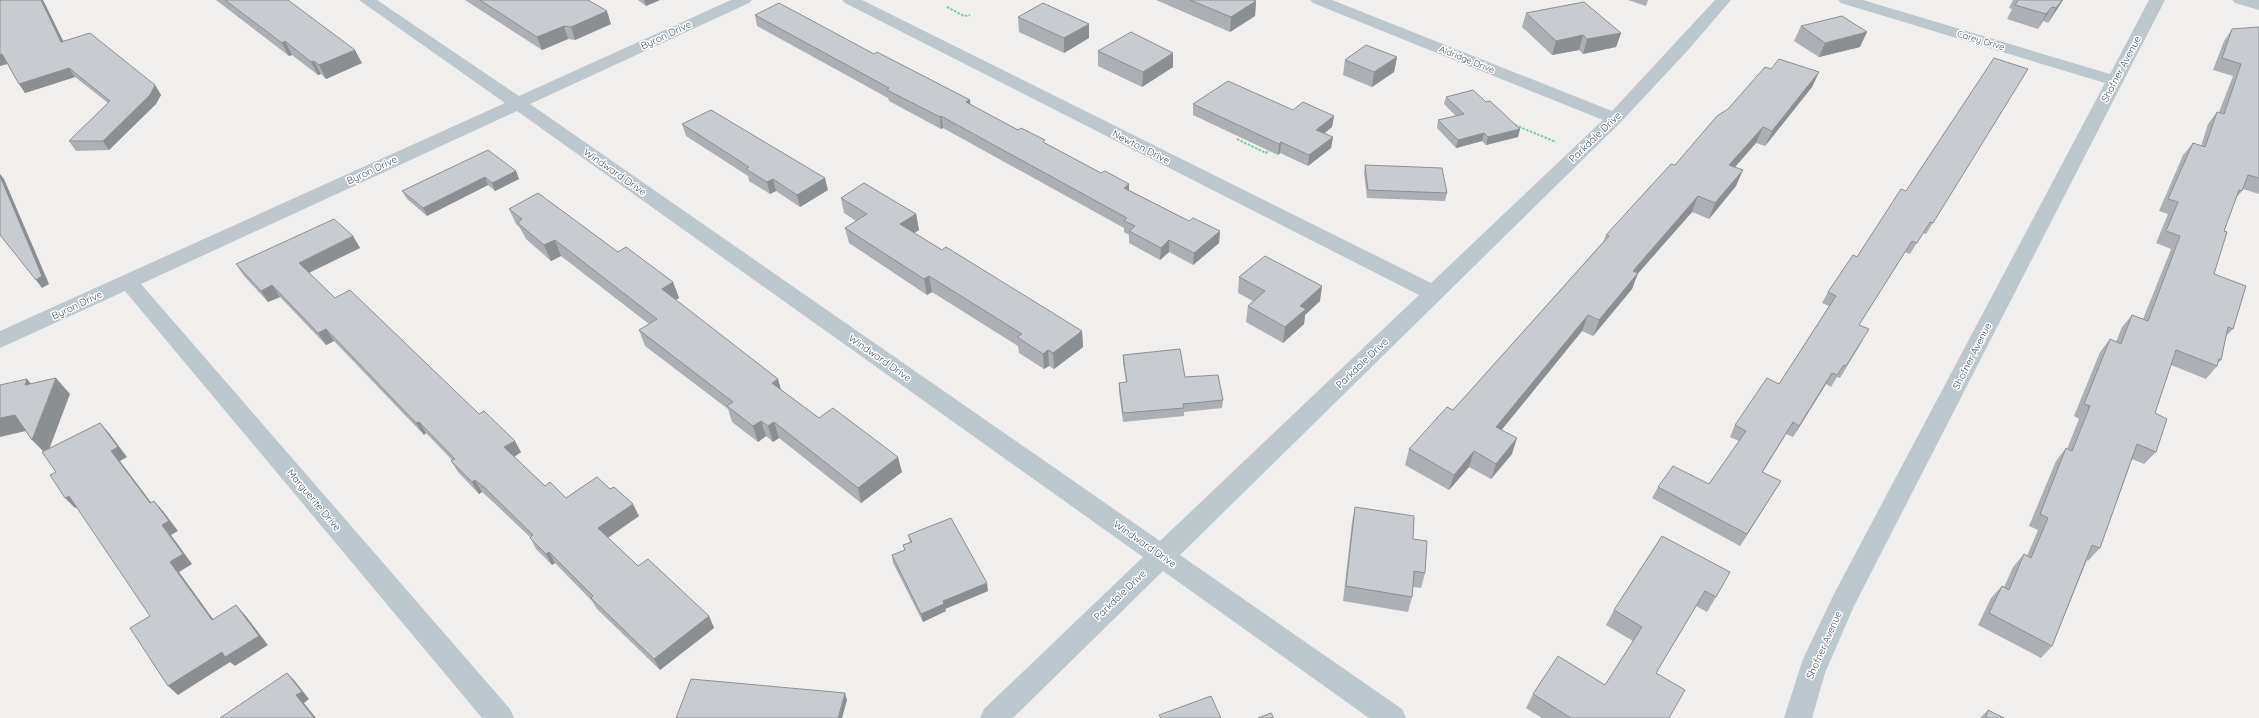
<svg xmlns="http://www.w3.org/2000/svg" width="2259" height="718" viewBox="0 0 2259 718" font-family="Quicksand,sans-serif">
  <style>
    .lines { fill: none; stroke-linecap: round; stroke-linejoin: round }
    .path { stroke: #72d09d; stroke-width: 2; stroke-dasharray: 2.5 1.5; stroke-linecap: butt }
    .minor { fill: #bcc7ce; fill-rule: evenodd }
    .tertiary { fill: #bcc7ce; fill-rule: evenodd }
    .wall { fill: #acafb4 }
    .shaded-wall { fill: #8c8f92 }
    .building { fill: #c8ccd1; stroke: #8c8f92 }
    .labels { text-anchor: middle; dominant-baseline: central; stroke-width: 3; stroke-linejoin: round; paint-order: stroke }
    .far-street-label { font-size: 9px; fill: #46535c; stroke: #fff }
    .street-label { font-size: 10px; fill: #46535c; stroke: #fff }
  </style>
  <rect width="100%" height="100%" fill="#f1eeee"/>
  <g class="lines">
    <!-- path -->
    <g class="path">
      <path d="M947,7L964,16L970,15"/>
      <path d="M1515,125L1556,142"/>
      <path d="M1237,139L1266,153L1268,151"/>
    </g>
    <!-- minor -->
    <g class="minor">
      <path d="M359,0H377L519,96L731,0H752L749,3L530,104L1160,541L1419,295L845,3L842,0H862L1431,283L1603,120L1313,3L1310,0H1332L1612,111L1715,0H1731L1689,49L1621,122L1180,555L1402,709L1406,718H1369L1163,571L1013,718H980L984,709L1143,557L517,111L141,284L510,709L514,718H482L125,291L0,348V331L505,103Z"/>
      <path d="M1838,0H1863L2110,74L2149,0H2165L1854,606L1825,673L1812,718H1784L1803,659L1834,594L2105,83L1841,3Z"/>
    </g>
    <!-- tertiary -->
    <path class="tertiary" d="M2232,0H2259V10L2235,3Z"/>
  </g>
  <!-- wall -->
  <g class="wall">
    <path d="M0,0H43L63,41L155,85L161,95L156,104L109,150L76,151L69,141L108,103L75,77L25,93L8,64L0,66Z"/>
    <path d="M216,0H288L362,63L326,79L321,74L318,75L292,55L289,56Z"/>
    <path d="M465,0H588L611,24L575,40L568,39L542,50Z"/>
    <path d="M638,0H660L646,6Z"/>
    <path d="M1156,0H1253L1256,1L1255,16L1230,32Z"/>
    <path d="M1628,0H1648L1646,6Z"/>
    <path d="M2013,0H2063L2048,23L2043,21L2038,29L2007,19L2012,9L2009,8Z"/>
    <path d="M1526,13L1621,33L1616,47L1583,54L1579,50L1552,55L1522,27Z"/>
    <path d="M755,15L874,54L970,100V105L1046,144L1129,190L1189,221L1220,231L1219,243L1193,265L1169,252L1160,260L1129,243V235L1124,232V228L943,128L941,129L889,101L888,98L757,26Z"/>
    <path d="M1018,17L1089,38L1064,53L1019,32Z"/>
    <path d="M1801,26L1860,47L1819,57L1794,41Z"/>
    <path d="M2259,27V194L2243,189L2242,191L2236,198L2224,231L2214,274L2233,329L2226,336L2221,360L2217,364V366L2206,379L2171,365L2155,413L2156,452L2144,464L2132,459L2100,548L2088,561L2087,560L2052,646L2041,658L1978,625L1991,598L2002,586L2004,587L2013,567L2024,554L2027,556L2038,530L2029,526L2056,461L2066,448L2067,449L2079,419L2074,416L2100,352L2110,339L2116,342L2122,327L2132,315L2143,319L2171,249L2156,243L2168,214L2159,211L2183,155L2193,143L2201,146L2208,124L2217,112H2219L2233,76L2213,70L2224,41L2232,29Z"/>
    <path d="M1098,51L1173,67L1142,87L1098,66Z"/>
    <path d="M1397,57L1394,72L1372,87L1343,75L1345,60Z"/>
    <path d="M1771,69L1819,72L1812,87L1765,146L1756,143L1734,167L1736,186L1709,219L1692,212L1638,273L1632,289L1593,336L1582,331L1501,430L1512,454L1491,479L1469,467L1449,490L1405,465L1409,449L1453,410L1603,242L1606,235L1675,165L1728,109Z"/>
    <path d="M2028,69L1926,234L1923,233L1910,254L1905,252L1859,325L1863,340L1840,378L1837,377L1831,387L1826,384L1793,437L1786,434L1762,472L1781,481L1740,546L1652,498L1658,487L1709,484L1739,441L1730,437L1735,425L1779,384L1829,306L1822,303L1828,292L1857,257L1906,191Z"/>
    <path d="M1446,97L1486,102L1520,129L1518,137L1486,145L1482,141L1456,148L1437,128L1438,120L1456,116L1444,104Z"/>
    <path d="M1193,104L1293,110L1334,116L1332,127L1324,133L1333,137L1331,148L1308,166L1280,153L1278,155L1193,115Z"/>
    <path d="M682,124L828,190L800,207L776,191L770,194L749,181L748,176L686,136Z"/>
    <path d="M1365,165L1447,193L1445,201L1367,198L1364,173Z"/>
    <path d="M516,171L519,179L495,191L488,185L427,216L407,199L402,191Z"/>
    <path d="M841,198L916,214L919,230L914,233L942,250L1082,331L1083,347L1054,369L1049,366L1044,369L1019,353L1018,346L932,292L927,295L849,243L845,228L856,221L844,213Z"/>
    <path d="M509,209L618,252L673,282L679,298L675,300L778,379L781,390L819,418L902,472L861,503L779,438L773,442L766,436L758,442L732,422L728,409L645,346L639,330L649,324L561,256L551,261L526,239L520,228L516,224Z"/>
    <path d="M353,236L360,248L309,273L335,298L479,414L521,452L514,457L545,486L566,498L639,516L608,538L638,566L709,616L714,628L660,670L597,609L592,601L555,563L552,565L536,549L530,537L491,500L482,492L479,494L458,472L451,461L452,460L426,433L424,435L334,341L326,345L280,297L268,302L244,276L236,264Z"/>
    <path d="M1239,277L1320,301L1305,315L1304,324L1283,343L1246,322L1248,306L1253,301L1238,293Z"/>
    <path d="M1123,355L1185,377L1223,400L1222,408L1184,412V416L1123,422L1119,391V383L1126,382L1123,363Z"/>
    <path d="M1355,507L1413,539L1425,573L1421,588L1413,587L1412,597L1408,612L1343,601L1352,522Z"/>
    <path d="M908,535L988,591L945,609L946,611L923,622L893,563L892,555L905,550L903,545L910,542Z"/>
    <path d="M1662,536L1716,597L1707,612L1696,606L1656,673L1669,718H1542L1526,708L1533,694L1605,685L1633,641L1606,625L1614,610Z"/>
    <path d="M1988,710L2004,718H1980Z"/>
  </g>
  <!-- shaded-wall -->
  <g class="shaded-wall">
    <path d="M41,0H43L68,51L61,42Z"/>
    <path d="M644,0H660L646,6Z"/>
    <path d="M2062,0H2063L2048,23L2056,8Z"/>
    <path d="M1256,1L1255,16L1230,32L1231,17Z"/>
    <path d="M2052,7L2043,21L2038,29L2046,14Z"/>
    <path d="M607,11L611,24L575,40L571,27Z"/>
    <path d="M1089,24V38L1064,53V38Z"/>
    <path d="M564,26L568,39L542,50L537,37Z"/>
    <path d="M1867,32L1860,47L1819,57L1825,43Z"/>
    <path d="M1621,33L1616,47L1583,54L1587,39Z"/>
    <path d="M1583,35L1579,50L1552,55L1556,41Z"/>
    <path d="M285,41L292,55L289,56L282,43Z"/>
    <path d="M355,50L362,63L326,79L319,65Z"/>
    <path d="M1173,53V67L1142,87L1143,72Z"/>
    <path d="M2,54L9,63L0,66V55Z"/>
    <path d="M1397,57L1394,72L1372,87L1374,72Z"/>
    <path d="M314,61L321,74L318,75L311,62Z"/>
    <path d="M69,68L75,77L25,93L19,84Z"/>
    <path d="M1819,72L1812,87L1765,146L1772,131Z"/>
    <path d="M155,85L161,95L156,104L109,150L103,141Z"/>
    <path d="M970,100L971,111L966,102Z"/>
    <path d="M941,116L943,128L941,129L940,117Z"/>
    <path d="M1334,116L1332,127L1315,141L1316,130Z"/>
    <path d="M1763,127L1756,143L1723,181L1729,165Z"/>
    <path d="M1520,129L1518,137L1486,145L1488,137Z"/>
    <path d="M1484,133L1482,141L1456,148L1458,140Z"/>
    <path d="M1333,137L1331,148L1308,166L1309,155Z"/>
    <path d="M1281,142L1280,153L1278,155L1279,144Z"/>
    <path d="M1743,170L1736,186L1709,219L1715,203Z"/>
    <path d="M516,171L519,179L495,191L492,183Z"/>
    <path d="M0,174L4,179L49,284L42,288L36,280L0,176Z"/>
    <path d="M485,177L488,185L427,216L423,208Z"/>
    <path d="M825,178L828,190L800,207L797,195Z"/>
    <path d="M773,179L776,191L770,194L767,182Z"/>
    <path d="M1129,184V195L1124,188Z"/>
    <path d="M1698,196L1692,212L1627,286L1633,271Z"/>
    <path d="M916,214L919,230L903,240L900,224Z"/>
    <path d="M1220,231L1219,243L1193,265L1194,253Z"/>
    <path d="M353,236L360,248L306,274L299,263Z"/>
    <path d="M555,240L561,256L551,261L544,245Z"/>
    <path d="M1169,240V252L1160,260L1161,248Z"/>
    <path d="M1638,273L1632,289L1593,336L1599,320Z"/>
    <path d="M929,276L932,292L927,295L924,279Z"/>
    <path d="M673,282L679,298L667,305L662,289Z"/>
    <path d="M272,285L280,297L268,302L261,291Z"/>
    <path d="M1322,286L1320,301L1305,315L1304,324L1283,343L1285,327L1300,306Z"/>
    <path d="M1588,315L1582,331L1491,443L1496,427Z"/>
    <path d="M326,329L334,341L326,345L318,333Z"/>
    <path d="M1082,331L1083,347L1054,369L1053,353Z"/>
    <path d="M1048,350L1049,366L1044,369L1043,354Z"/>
    <path d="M1832,373L1826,384L1793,437L1799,426Z"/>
    <path d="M56,378L70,394L47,455L32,440Z"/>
    <path d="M27,379L41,395L25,385Z"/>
    <path d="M778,379L782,394L772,383Z"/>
    <path d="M15,415L30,430L0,437V418Z"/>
    <path d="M761,421L766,436L758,442L753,426Z"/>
    <path d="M419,422L426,433L424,435L416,423Z"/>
    <path d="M774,422L779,438L773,442L768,426Z"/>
    <path d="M1793,422L1786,434L1756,483L1762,472Z"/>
    <path d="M100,423L109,433L127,457L120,461L159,513L150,503L111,451Z"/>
    <path d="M1517,438L1512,454L1491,479L1496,464Z"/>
    <path d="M515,441L521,452L511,459L504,447Z"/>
    <path d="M1474,451L1469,467L1449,490L1454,475Z"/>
    <path d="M898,457L902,472L861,503L858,488Z"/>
    <path d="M475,480L482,492L479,494L472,482Z"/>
    <path d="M1781,481L1774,492L1740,546L1747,534Z"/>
    <path d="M69,496L79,506L75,508L65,498Z"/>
    <path d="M154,501L163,511L178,531L171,535L192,564L179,572L221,630L212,620L170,562L162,525Z"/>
    <path d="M633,504L639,516L604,540L598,528Z"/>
    <path d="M549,552L555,563L552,565L546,554Z"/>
    <path d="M987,583L988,591L945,609L946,611L923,622L921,614L943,601Z"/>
    <path d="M236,605L245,615L268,645L235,666L230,662L178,695L168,686Z"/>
    <path d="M709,616L714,628L660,670L654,659Z"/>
    <path d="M287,673L294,680L309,699L304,703L316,718H314L296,695Z"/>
    <path d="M845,693L847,700L842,718H838Z"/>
  </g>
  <!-- building -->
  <g class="building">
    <path d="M0,0H41L61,42L90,33L155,85L150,95L103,141H69L110,101L69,68L19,84L2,54L0,55Z"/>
    <path d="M225,0H288L355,50L319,65L314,61L311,62L285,41L282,43Z"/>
    <path d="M480,0H588L607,11L571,27L564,26L537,37Z"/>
    <path d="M1190,0H1253L1256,1L1231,17Z"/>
    <path d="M2018,0H2062L2056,8L2052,7L2046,14L2015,5Z"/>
    <path d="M1584,2L1621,33L1587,39L1583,35L1556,41L1526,13Z"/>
    <path d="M779,3L874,54L877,52L970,100L966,102L1018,130L1021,128L1045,140L1043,142L1101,173L1105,171L1129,184L1124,188L1189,221L1193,218L1220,231L1194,253L1169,240L1161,248L1129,231L1135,226L1124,221L1127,218L941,116L940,117L887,90L889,88L755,15Z"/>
    <path d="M1043,3L1089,24L1064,38L1018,17Z"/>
    <path d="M1842,16L1867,32L1825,43L1801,26Z"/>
    <path d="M2259,27V178L2248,175L2242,191L2239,190L2224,231L2227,232L2214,274L2246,286L2233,329L2228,327L2221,360L2219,359L2217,366L2176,350L2155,413L2167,419L2156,452L2137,444L2100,548L2092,545L2052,646L1989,613L2002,586L2009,590L2024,554L2031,558L2048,518L2040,514L2066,448L2072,451L2090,406L2084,404L2110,339L2121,344L2132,315L2148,321L2180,236L2166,231L2178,202L2168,199L2193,143L2205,147L2217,112L2224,114L2241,64L2222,58L2232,29Z"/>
    <path d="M1131,32L1173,53L1143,72L1098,51Z"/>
    <path d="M1366,45L1397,57L1374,72L1345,60Z"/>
    <path d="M1994,58L2028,69L1933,223L1930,222L1917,243L1912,241L1859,325L1869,329L1846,366L1844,365L1837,375L1832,373L1799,426L1793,422L1762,472L1781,481L1747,534L1658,487L1673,466L1709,484L1746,431L1735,425L1767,378L1779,384L1836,296L1828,292L1853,255L1857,257L1901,189L1906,191Z"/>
    <path d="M1779,59L1819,72L1772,131L1763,127L1729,165L1743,170L1715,203L1698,196L1633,271L1638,273L1599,320L1588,315L1496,427L1517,438L1496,464L1474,451L1454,475L1409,449L1447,407L1453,410L1609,236L1606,235L1671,164L1675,165L1717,116L1728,109L1765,67L1771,69Z"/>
    <path d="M1228,81L1293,110L1303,102L1334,116L1316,130L1333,137L1309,155L1281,142L1279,144L1193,104Z"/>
    <path d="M1473,90L1486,102L1490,101L1520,129L1488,137L1484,133L1458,140L1438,120L1464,114L1446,97Z"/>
    <path d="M711,110L825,178L797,195L773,179L767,182L746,169L749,167L682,124Z"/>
    <path d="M488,150L516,171L492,183L485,177L423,208L402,191Z"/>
    <path d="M1365,165L1442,168L1447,193L1368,190Z"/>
    <path d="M0,176L42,276L36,280L0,235Z"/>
    <path d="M864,183L916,214L900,224L942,250L946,247L1082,331L1053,353L1048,350L1043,354L1017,337L1022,334L929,276L924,279L845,228L867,214L841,198Z"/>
    <path d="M538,193L618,252L626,247L673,282L662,289L778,379L772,383L819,418L833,408L898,457L858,488L774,422L768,426L761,421L753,426L727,406L733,402L639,330L657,319L555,240L544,245L519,224L518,222L522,219L509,209Z"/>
    <path d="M334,219L353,236L299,263L335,298L350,290L479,414L484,411L515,441L504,447L545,486L550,482L566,498L597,477L610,489L614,487L633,504L598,528L638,566L648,559L709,616L654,659L591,598L593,596L549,552L546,554L530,538L533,535L485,488L475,480L472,482L451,461L455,459L419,422L416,423L326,329L318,333L272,285L261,291L236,264Z"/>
    <path d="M1265,256L1322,286L1300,306L1306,309L1285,327L1248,306L1265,291L1239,277Z"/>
    <path d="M1180,349L1185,377L1218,375L1223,400L1183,404L1184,408L1123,413L1119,383L1127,382L1123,355Z"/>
    <path d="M56,378L32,440L15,415L0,418V385L27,379L25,385Z"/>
    <path d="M100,423L118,447L111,451L150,503L154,501L169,521L162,525L183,554L170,562L212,620L236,605L259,636L225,657L222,652L168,686L130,628L150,616L69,496L65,498L50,475L56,472L42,452Z"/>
    <path d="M1355,507L1414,516L1413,539L1427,541L1425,573L1414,571L1412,597L1346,586Z"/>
    <path d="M951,518L987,583L943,601L944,604L921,614L892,555L905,550L903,545L912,542L908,535Z"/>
    <path d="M1662,536L1730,572L1716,597L1705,591L1656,673L1685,690L1669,718H1571L1533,694L1558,656L1605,685L1642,627L1614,610Z"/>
    <path d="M287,673L302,692L296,695L314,718H220Z"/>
    <path d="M691,679L845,693L838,718H676Z"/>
    <path d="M1211,696L1221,718H1161L1159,715Z"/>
    <path d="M1988,710L2004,718H1986Z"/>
    <path d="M1271,713L1274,718H1258Z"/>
  </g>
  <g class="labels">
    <!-- far-street labels -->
    <g class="far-street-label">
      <text transform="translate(1981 40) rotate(17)">Carey Drive</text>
      <text transform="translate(1467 59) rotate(22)">Aldridge Drive</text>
    </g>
    <!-- street labels -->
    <g class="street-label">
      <text transform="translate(666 35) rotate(-25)">Byron Drive</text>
      <text transform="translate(2121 69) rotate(-62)">Shofner Avenue</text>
      <text transform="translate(1595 137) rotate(-44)">Parkdale Drive</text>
      <text transform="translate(1141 147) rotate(27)">Newton Drive</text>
      <text transform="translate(372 170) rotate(-25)">Byron Drive</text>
      <text transform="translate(615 172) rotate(35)">Windward Drive</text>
      <text transform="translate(77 305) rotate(-25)">Byron Drive</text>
      <text transform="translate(1972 356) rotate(-63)">Shofner Avenue</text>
      <text transform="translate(880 358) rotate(35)">Windward Drive</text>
      <text transform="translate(1362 363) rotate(-44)">Parkdale Drive</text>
      <text transform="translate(314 500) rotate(50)">Marguerite Drive</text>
      <text transform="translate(1145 544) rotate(35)">Windward Drive</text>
      <text transform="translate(1120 595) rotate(-44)">Parkdale Drive</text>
      <text transform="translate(1824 645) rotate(-66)">Shofner Avenue</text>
    </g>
  </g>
</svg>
